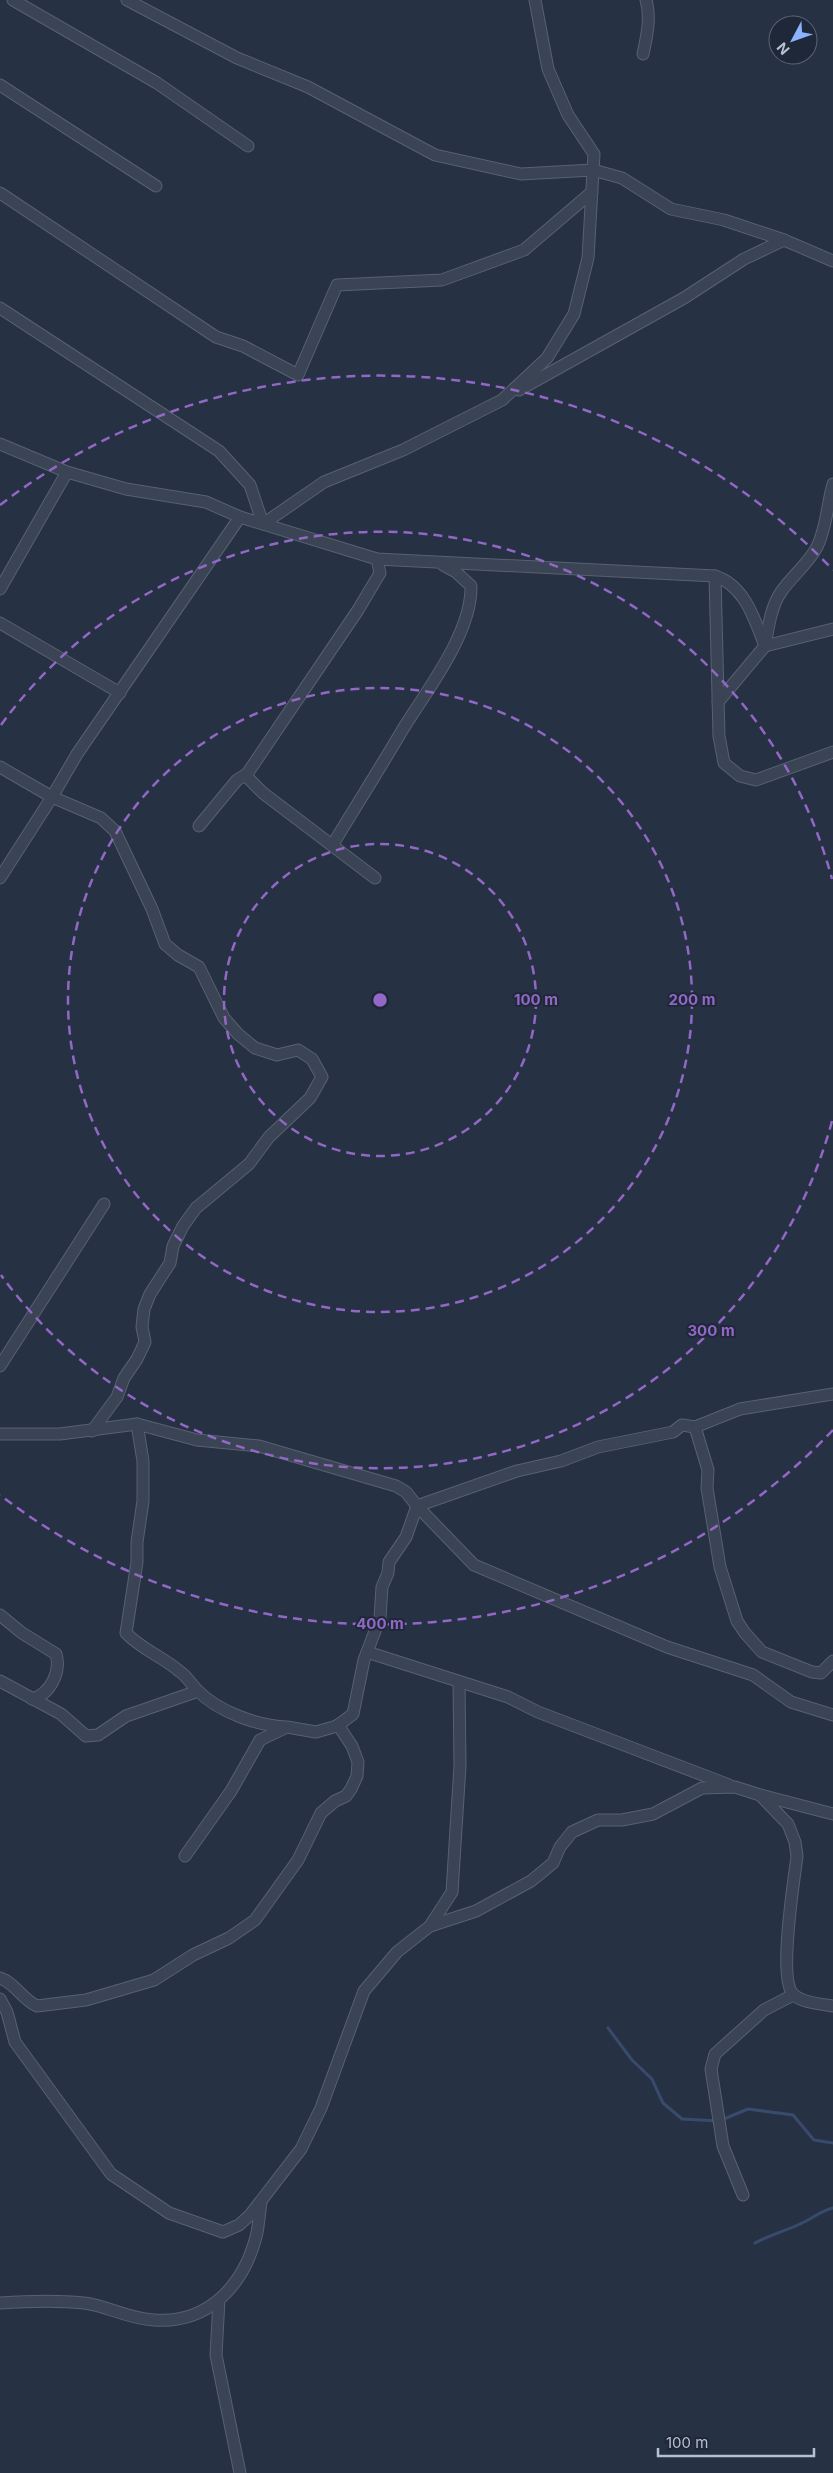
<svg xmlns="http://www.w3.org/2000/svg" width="833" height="2473" viewBox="0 0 833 2473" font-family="Inter,sans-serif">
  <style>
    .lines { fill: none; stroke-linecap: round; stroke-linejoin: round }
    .stream { stroke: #394b6c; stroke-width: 3 }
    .minor-casing { stroke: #596171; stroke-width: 13 }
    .minor { stroke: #3a4454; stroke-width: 11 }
    .ring { fill: none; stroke: #9367c5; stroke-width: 2.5; stroke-dasharray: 9 6 }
    .centre { fill: #9367c5; stroke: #1f2839; stroke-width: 2.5 }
    .ring-label { font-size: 15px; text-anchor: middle; font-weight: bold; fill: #9367c5; stroke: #1f2839; stroke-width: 4; stroke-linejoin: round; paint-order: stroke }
  </style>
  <rect width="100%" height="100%" fill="#263144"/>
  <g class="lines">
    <!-- stream -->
    <g class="stream">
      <path d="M608,2028L632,2060L652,2079L663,2103L682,2119L719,2121L748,2109L793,2115L814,2140L833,2143"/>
      <path d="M755,2243C770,2235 785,2231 800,2224C812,2219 820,2211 833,2208"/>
    </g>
    <!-- minor casing -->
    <g class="minor-casing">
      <g id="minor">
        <path d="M13,0L157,83L248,146"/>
        <path d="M127,0L237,58L308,87L435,155L521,174L593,170L622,178L671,209L724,220L784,240L833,261"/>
        <path d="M643,54C647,36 651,17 646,0"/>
        <path d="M0,85L156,186"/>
        <path d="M0,193L216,337L243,346L298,375L337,285L442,280L524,250L592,192"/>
        <path d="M0,308L219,451L250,485L263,524L324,482L403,450L502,400L547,358L574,314L588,258L594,154L568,115L548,69L535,0"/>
        <path d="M519,390L684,298L744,259L784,240"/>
        <path d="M0,444L67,472L126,489L206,502L240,517L377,559L715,576C745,586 754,618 765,646L718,702"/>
        <path d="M833,484C827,504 827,527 817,547C808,564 792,576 781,592C771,606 768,629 765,646L833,629"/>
        <path d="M715,576L719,736L724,763L740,776L756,780L833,752"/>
        <path d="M0,589L67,472"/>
        <path d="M0,623L120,693"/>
        <path d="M0,767L52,797L101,818L115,831L152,909L165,944L178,955L199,967L224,1018L238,1034L255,1048L277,1055L298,1050L312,1059L322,1077L310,1098L269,1137L249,1164L196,1208L183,1226L173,1246L170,1263L150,1294L144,1309L142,1327L145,1342L137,1359L124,1378L117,1397L92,1431"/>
        <path d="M245,775L263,793L375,878"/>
        <path d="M199,826L237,780L247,774L358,610L380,573L377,559"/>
        <path d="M333,844C356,806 380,768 403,729C427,690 472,633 471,586L456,572L443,565"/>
        <path d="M0,878L52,797L77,754L240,517"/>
        <path d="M0,1366L104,1204"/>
        <path d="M137,1424L197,1440L259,1446L396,1486L406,1492L417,1506L474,1565L667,1647L753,1675L791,1702L833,1715"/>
        <path d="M695,1427L708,1470L707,1488L720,1567L737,1621L745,1633L762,1652L812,1672L821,1673L833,1661"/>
        <path d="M0,1434H60L137,1424L143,1461V1501L137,1542V1562L126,1633C141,1649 163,1657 179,1671C187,1676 191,1684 198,1691C219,1712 256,1725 285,1727"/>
        <path d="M0,1615L22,1633L56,1654C61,1671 51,1694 32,1699"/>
        <path d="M367,1652L508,1697L538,1712L729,1785"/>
        <path d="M0,1681L61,1714L86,1736L98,1735L126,1716L198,1691"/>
        <path d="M760,1795L833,1814"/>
        <path d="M185,1856L231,1791L260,1740L287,1727L316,1732L337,1726L353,1714L364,1660L380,1618L382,1587L388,1573L389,1562L406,1537L417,1506L517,1471L561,1461L598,1447L673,1432L682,1425L695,1427L740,1409L833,1394"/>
        <path d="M430,1926L476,1911L531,1881L553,1863L560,1847L572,1832L598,1820H622L653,1814L702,1788L735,1787L760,1795L788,1824L795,1842L797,1856C794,1881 778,1978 793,1994C801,2003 822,2004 833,2006"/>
        <path d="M0,1978C15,1983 23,2000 37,2006L86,2000L154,1980L193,1955L229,1938L255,1920L298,1860L321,1813L335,1801L346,1796L351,1789L357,1776L358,1762L352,1746L338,1725"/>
        <path d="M0,1999L7,2012L15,2042L111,2174L169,2213L223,2232L239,2225L250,2215L301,2149L321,2108L364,1991L397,1952L430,1926L452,1892L460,1766L459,1682"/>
        <path d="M743,2195L723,2146L711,2069L715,2054L764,2010L793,1995"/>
        <path d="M219,2300L216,2355L240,2473"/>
        <path d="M0,2303C27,2301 57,2300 84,2303C108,2306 129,2319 154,2320C208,2324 243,2286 256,2237C259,2226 259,2214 261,2203"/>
      </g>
    </g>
    <!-- minor -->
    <use href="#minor" class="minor"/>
  </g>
  <!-- distance rings -->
  <g class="ring">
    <circle cx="380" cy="1000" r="156"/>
    <circle cx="380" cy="1000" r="312"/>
    <path d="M832 1121A468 468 0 0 1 1 1275M1 725A468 468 0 0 1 832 879"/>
    <path d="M833 1430A624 624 0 0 1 0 1495M0 505A624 624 0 0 1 833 570"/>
  </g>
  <circle cx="380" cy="1000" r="8" class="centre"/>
  <g class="ring-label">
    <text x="536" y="1005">100 m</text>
    <text x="692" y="1005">200 m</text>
    <text x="711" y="1336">300 m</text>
    <text x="380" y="1629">400 m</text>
  </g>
  <!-- north arrow -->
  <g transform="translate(793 40) rotate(229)"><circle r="24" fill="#1f2839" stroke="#5c6474"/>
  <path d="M0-4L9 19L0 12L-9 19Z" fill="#8db2fd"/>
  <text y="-8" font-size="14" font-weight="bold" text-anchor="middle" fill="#b8bfcd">N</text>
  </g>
  <!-- scale -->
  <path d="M658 2448v8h156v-8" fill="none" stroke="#b8bfcd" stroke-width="2.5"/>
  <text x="666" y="2448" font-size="15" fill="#b8bfcd" stroke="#1f2839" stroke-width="4" paint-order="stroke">100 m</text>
</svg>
